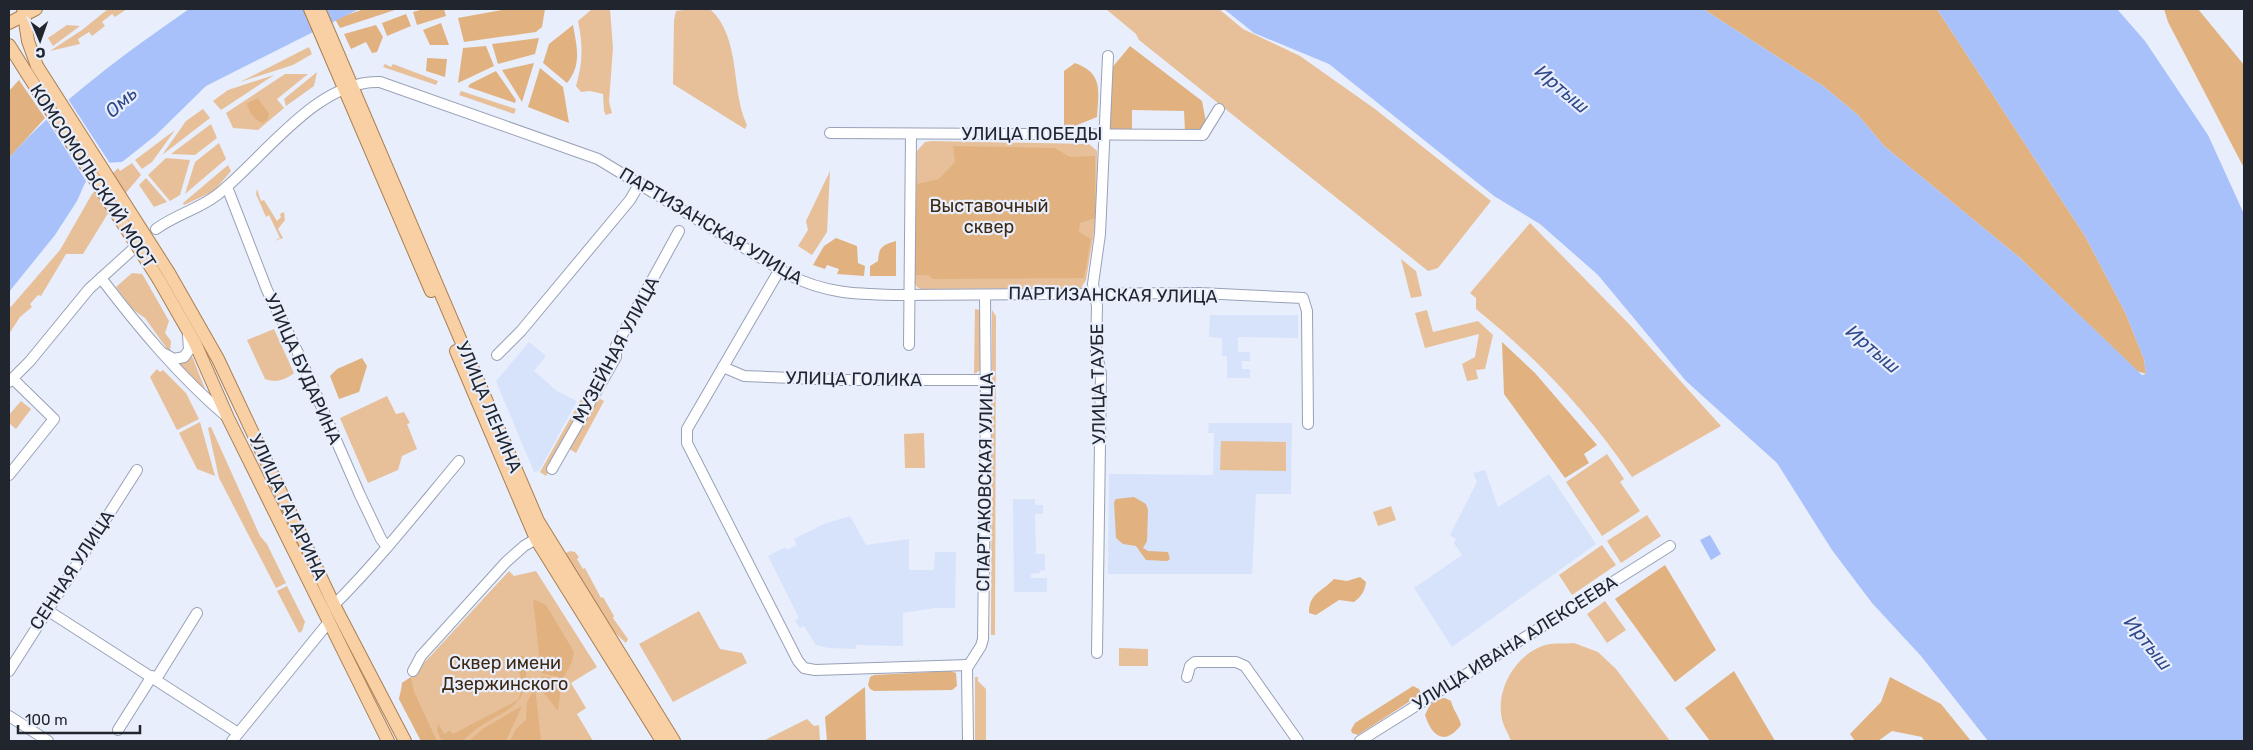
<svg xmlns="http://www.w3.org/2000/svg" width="2253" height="750" viewBox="0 0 2253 750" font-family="Rubik,sans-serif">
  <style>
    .built { fill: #d7e2fb }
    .green { fill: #e7c099 }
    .forest { fill: #e1b27f }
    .water { fill: #a8c1fa }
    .pier { fill: #e8eefc }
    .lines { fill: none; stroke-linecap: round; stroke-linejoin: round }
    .minor-casing { stroke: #98a1b7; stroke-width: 12 }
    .major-casing { stroke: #aa7f52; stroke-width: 14 }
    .minor { stroke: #fff; stroke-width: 10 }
    .major { stroke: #f8d0a3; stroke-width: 12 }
    .major-bridge-casing { stroke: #aa7f52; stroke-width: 14; stroke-linecap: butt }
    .major-bridge { stroke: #f8d0a3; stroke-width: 12 }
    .labels { text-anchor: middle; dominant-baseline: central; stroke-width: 4.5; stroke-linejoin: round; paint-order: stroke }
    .street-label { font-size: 18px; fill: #21252e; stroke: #e8eefc }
    .park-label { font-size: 18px; fill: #3d2812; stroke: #e8eefc }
    .water-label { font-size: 19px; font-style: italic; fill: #30498c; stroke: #e8eefc }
  </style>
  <rect width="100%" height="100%" fill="#e8eefc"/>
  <!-- built -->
  <g class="built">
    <path d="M1210,315H1298V338L1238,337V352H1250V361H1242V369H1250V378H1227V356H1222V338L1209,337Z"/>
    <path d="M529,342L546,356L534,371L557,391L577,401L539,471L534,472L496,381Z"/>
    <path d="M1209,423H1292L1291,494H1256L1252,574H1108L1109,474L1213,475L1214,433H1208Z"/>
    <path d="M1485,470L1498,507L1549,474L1596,544L1452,647L1414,588L1462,555L1454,543L1456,539L1450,535L1477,482L1473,473Z"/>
    <path d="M1013,499H1035V505H1043V514H1035L1036,554H1045V570L1040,571V573L1031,574V578H1047V592H1014Z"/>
    <path d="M850,516L866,545L909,539V570H934L935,552H956L955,608H934L903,613V646L856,645V649L828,648L816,645L804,626L800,628L795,620L799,618L768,556L786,547L787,550L797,545L794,539L824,524Z"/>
  </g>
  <!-- green -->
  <g class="green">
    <path d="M108,9H127L115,17L112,14L102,22L105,26L92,36L89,32L78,39L80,44L50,51L82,30Z"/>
    <path d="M592,9H610L613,48L609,102L612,113L606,115L604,111L603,94L590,91L581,92L576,86C583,63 583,45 578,21Z"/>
    <path d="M691,9H710C742,39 730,89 747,125L745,129L673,84L674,20L676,11Z"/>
    <path d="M1106,9H1219L1243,29L1300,56L1375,109L1491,201L1438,268L1428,271L1139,40L1136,34Z"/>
    <path d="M67,25L80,26L53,46L48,38Z"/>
    <path d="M309,47L312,54L293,65L240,82Z"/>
    <path d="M385,64L391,67L393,64L438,81L436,85L383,67Z"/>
    <path d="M317,72L314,86L286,106L284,99Z"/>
    <path d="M285,74H308L277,99L284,108L258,130L233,128L226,113Z"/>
    <path d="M274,75L221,110L213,101L228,90Z"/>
    <path d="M461,91L516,109L514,114L459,95Z"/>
    <path d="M203,109L210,118L162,155L186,121Z"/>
    <path d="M211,124L217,138L195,155L171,154Z"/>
    <path d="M175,130L152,162L142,169L135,160Z"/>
    <path d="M932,141L1089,144L1097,151L1096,220L1086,280L1081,288L921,289L917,287L913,280L917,151L925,142Z"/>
    <path d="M219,143L226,159L185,194L195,162Z"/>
    <path d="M166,158L190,160L180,195L170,201L148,175Z"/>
    <path d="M132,163L141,175L107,215L83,254H66L41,296L38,295L30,304L32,307L20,317L9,334V309L60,250L92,194L118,168L120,171Z"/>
    <path d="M228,165L231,171L214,191L184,205L183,203Z"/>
    <path d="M830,171L827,232L812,255L798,246L808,230L806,221Z"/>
    <path d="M146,178L167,202L154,207L139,185Z"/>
    <path d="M257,189L261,201L264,200L277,221L281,217L280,214L284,212L285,220L278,229L283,238L274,241L280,238L269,215L266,217L256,194Z"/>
    <path d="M1530,223L1629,324L1721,426L1632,477C1587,411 1538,359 1476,309V298L1470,293Z"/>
    <path d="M1401,259L1416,271L1422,296L1411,298Z"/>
    <path d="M132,273L142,274L144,277L169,321L165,333L171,341L170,353L145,318L132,309L116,287Z"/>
    <path d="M975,309L980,310L981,313V370L974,374Z"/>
    <path d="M992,310L996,316L995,635H991Z"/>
    <path d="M1427,310L1433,332L1478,321L1493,335L1485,369L1476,370L1478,379L1467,381L1462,364L1475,357L1479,334L1425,348L1415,313Z"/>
    <path d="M274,329L294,373C286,380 275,383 265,379L247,340Z"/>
    <path d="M192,356L205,389L203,391L172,363L187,360Z"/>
    <path d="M157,369L160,372L163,370L186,393L199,419L177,430L150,377Z"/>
    <path d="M589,385L594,388V391L546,476L540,472Z"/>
    <path d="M387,396L396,414L404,412L410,423L407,424L417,449L402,456L398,470L368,483L340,418Z"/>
    <path d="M597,397L604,401L576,453L568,448Z"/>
    <path d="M21,401L31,409L16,429L9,423V415Z"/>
    <path d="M200,422L215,476L197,469L179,433Z"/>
    <path d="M211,427L260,536L267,544L286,583L276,588L219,478L208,428Z"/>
    <path d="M924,433L925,468H905L904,434Z"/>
    <path d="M1221,441L1286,442V471L1220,470Z"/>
    <path d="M1607,454L1624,479L1620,482L1640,511L1602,536L1566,482Z"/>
    <path d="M1391,506L1396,520L1378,526L1373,512Z"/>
    <path d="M1647,515L1661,536L1621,563L1607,541Z"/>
    <path d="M1602,545L1616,565L1572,595L1559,575Z"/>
    <path d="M570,551L575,552L579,557L577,559L583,569L585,568L601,598L603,597L614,616L613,618L628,639L626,643L613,631L564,554Z"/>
    <path d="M509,571L514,576L536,571L597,667L571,683L586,708L577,714L593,741H421L399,699L402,683L411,677Z"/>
    <path d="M287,586L305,622L302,631L299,633L277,591Z"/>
    <path d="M1605,601L1626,630L1607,643L1587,614Z"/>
    <path d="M699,611L720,649L742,653L747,663L673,702L639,644Z"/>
    <path d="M1574,643L1598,652L1616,669L1670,741H1511C1509,735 1505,729 1503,723C1493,691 1517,650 1550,644C1558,643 1567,644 1574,643Z"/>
    <path d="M1119,648L1148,649V666H1119Z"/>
    <path d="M975,677H978V681L986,689V741H975Z"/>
    <path d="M807,719L814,726L819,725L820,741H763Z"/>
  </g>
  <!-- forest -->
  <g class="forest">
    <path d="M364,9H398L340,28L335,19Z"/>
    <path d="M424,9H444L446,16L417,25L413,12Z"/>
    <path d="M507,9H545L542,27L536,32L464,42L458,18Z"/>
    <path d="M1703,9H1937L2085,236L2125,312L2144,359L2146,374L2137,371L2020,258L1884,146L1858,115L1823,86Z"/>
    <path d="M2164,9H2198L2244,65V168L2168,22Z"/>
    <path d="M406,14L411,26L387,36L382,23Z"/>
    <path d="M441,23L449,45H430L423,30Z"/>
    <path d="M376,25L383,37L377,52L372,53L366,42L351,49L344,34Z"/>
    <path d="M573,25C577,48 582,65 567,83L543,63L549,44Z"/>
    <path d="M539,38L535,54L498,64L492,44Z"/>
    <path d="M486,46L494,66L458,83L463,48Z"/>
    <path d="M1130,46L1202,101L1206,122L1202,132L1185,131L1184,111L1132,110V129H1109L1111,69Z"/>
    <path d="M427,58L447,59L445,77L426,71Z"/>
    <path d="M534,63L522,102L502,70Z"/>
    <path d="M1075,63C1103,73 1099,91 1097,117L1075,126L1064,127V71Z"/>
    <path d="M540,68L563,87L569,123L528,107Z"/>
    <path d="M496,71L516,100L515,103L468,87L470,84Z"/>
    <path d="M19,80L45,118L9,158V91Z"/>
    <path d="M258,98L269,114L268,119L263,123C254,120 248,111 247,103Z"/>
    <path d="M953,146L1055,148L1070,157L1095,156V218L1080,223L1079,232L1091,239L1084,278L933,279L928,275H914L917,184L939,179L955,162Z"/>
    <path d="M836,238L857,246L858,263L865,266L864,276L837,274L839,269L827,265L825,269L813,265L824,246Z"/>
    <path d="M896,241V276H870V266L878,261C879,247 882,245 896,241Z"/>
    <path d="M1502,342L1535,373L1597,445L1584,454L1589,463L1565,478L1504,394Z"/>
    <path d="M362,358L367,366L359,392L339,399L330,376L337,369Z"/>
    <path d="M1134,497L1146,504L1148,510L1147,541L1143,548L1148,551L1168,552L1170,559L1167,561L1146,560L1136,546L1123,544L1116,538L1114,502L1116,499Z"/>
    <path d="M1665,565L1716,650L1675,682L1615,599Z"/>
    <path d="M1360,577L1366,582C1365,591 1361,597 1354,602L1339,600L1316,615L1309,613C1309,593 1322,592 1334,579L1347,581Z"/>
    <path d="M533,599L546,605L574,652L572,662L563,678L541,673Z"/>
    <path d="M524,655C536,717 495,706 463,741H442L437,731L438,723L444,734L450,731L453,734L518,700L523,687L518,668L522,665L520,657Z"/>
    <path d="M951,671L956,673L957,686L952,690L874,691L870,689L868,685L870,677L874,675Z"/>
    <path d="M1734,671L1775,741H1710L1685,708Z"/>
    <path d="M542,676L562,680L558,711L543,692Z"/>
    <path d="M411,677L414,692L437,741H421L399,699L402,689V683Z"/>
    <path d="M1890,677L1941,704L1971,741H1924L1922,737L1892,731L1878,741H1855L1850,734L1881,702Z"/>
    <path d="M1413,686L1419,689L1421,694L1358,735L1352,733L1351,730L1355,723Z"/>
    <path d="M535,687L541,741H510L516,729L526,720L527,702Z"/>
    <path d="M865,687L866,741H827L825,717Z"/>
    <path d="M1445,698L1451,701C1453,710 1459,716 1461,725C1445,746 1432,737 1425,715C1430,704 1433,699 1445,698Z"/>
    <path d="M522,706L506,741H469L484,728Z"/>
  </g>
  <!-- water -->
  <g class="water">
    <path d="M189,9H359L206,86L156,135L131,155L122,162L104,163L85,183L77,201L55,235L9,292V158C58,102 127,52 189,9Z"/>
    <path d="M1224,9H1703L1823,86L1858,115L1884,146L2020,258L2142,375L2146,374L2144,359L2125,312L2085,236L1937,9H2117L2145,41L2208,135L2244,214V741H1988L1921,656L1872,603L1832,550L1777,463L1686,381L1598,275L1540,224L1494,196L1329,64L1254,33Z"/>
    <path d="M1710,535L1721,554L1711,560L1700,540Z"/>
  </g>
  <!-- pier -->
  <path class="pier" d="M68,99L111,165L106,166L88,184L45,117Z"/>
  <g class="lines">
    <!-- minor casing -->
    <g class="minor-casing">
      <g id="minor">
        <path d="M830,133L1203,135L1219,109"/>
        <path d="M227,187L267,290L298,353L360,495L381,539L387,547"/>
        <path d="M156,229C175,215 199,209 217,195C262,160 317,79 380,82L598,159L789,275C827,294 857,294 898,295L1200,293L1303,298L1307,311L1308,424"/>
        <path d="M780,269L687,429V443L798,661L804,668L815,670L968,665"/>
        <path d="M101,278C139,328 179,376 227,417"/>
        <path d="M909,345L911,134"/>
        <path d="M165,354L174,359L184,357L189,350L188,335"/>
        <path d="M497,355L521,331L630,200L640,183"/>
        <path d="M723,367L744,376L842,380H986"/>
        <path d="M9,382L30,361L89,289L132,250"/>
        <path d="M552,469L616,357V346L679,231"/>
        <path d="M9,475L54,419L13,379"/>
        <path d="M334,605C379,560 418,510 459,461"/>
        <path d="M47,610L238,733"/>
        <path d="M1097,653L1101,374L1096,350L1097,306L1093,284L1100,234L1108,56"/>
        <path d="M9,671L137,470"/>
        <path d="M413,671L421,656L506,562L524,546L536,539"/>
        <path d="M1187,677L1190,666L1195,662H1236L1245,666L1298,741"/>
        <path d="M156,679L197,613"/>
        <path d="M137,700L152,676"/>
        <path d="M9,716L48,741"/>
        <path d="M118,730L135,703"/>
        <path d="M232,741L328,623"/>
        <path d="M968,741L967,668L981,646L983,639L986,415L985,295"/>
        <path d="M1360,741L1670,546"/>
      </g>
    </g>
    <!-- major casing -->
    <g class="major-casing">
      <g id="major">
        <path d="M23,9L28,41L37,66"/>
        <path d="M310,9L431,291"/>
        <path d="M319,9L538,521L674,741"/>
        <path d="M9,23L36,9"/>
        <path d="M9,45L26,72"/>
        <path d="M169,273L218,359L334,605L405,741"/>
        <path d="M159,280L195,343L228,418L388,741"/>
        <path d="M456,351L536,539L662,741"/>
      </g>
    </g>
    <!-- minor -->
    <use href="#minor" class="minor"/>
    <!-- major -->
    <use href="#major" class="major"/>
    <!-- major-bridge casing -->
    <g class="major-bridge-casing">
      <g id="major-bridge">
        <path d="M37,66L169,273"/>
        <path d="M26,72L159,280"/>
      </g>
    </g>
    <!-- major-bridge -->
    <use href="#major-bridge" class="major-bridge"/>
  </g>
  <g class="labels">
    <!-- street labels -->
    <g class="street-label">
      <text x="1032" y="134">УЛИЦА ПОБЕДЫ</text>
      <text transform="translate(93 176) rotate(57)">КОМСОМОЛЬСКИЙ МОСТ</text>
      <text transform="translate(711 226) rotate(31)">ПАРТИЗАНСКАЯ УЛИЦА</text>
      <text transform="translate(1113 295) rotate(1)">ПАРТИЗАНСКАЯ УЛИЦА</text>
      <text transform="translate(616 350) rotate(-62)">МУЗЕЙНАЯ УЛИЦА</text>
      <text transform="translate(303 369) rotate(66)">УЛИЦА БУДАРИНА</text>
      <text transform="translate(854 379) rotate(1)">УЛИЦА ГОЛИКА</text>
      <text transform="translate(1098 384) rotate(-91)">УЛИЦА ТАУБЕ</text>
      <text transform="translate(489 407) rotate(67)">УЛИЦА ЛЕНИНА</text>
      <text transform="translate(985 482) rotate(-89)">СПАРТАКОВСКАЯ УЛИЦА</text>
      <text transform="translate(288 507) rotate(65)">УЛИЦА ГАГАРИНА</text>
      <text transform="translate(72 570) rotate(-57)">СЕННАЯ УЛИЦА</text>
      <text transform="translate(1515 643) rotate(-32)">УЛИЦА ИВАНА АЛЕКСЕЕВА</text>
    </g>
    <!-- park labels -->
    <g class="park-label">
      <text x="989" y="206">Выставочный<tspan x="989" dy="21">сквер</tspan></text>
      <text x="505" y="663">Сквер имени<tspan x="505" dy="21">Дзержинского</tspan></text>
    </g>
    <!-- water labels -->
    <g class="water-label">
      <text transform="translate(1562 89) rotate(40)">Иртыш</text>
      <text transform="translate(121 102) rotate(-42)">Омь</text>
      <text transform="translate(1873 349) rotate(40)">Иртыш</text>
      <text transform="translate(2148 643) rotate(51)">Иртыш</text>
    </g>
  </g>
  <!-- border -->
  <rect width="2253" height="750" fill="none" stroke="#21252e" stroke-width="20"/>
  <!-- north arrow -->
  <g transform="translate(40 40) rotate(178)" stroke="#e8eefc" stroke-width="4" paint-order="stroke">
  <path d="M0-4L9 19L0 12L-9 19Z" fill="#21252e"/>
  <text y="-8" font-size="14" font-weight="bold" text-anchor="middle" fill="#21252e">С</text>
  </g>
  <!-- scale -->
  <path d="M18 725v8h122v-8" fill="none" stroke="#21252e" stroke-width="2.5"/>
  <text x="25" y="725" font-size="15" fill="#21252e" stroke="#e8eefc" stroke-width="4" paint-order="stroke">100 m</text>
</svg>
